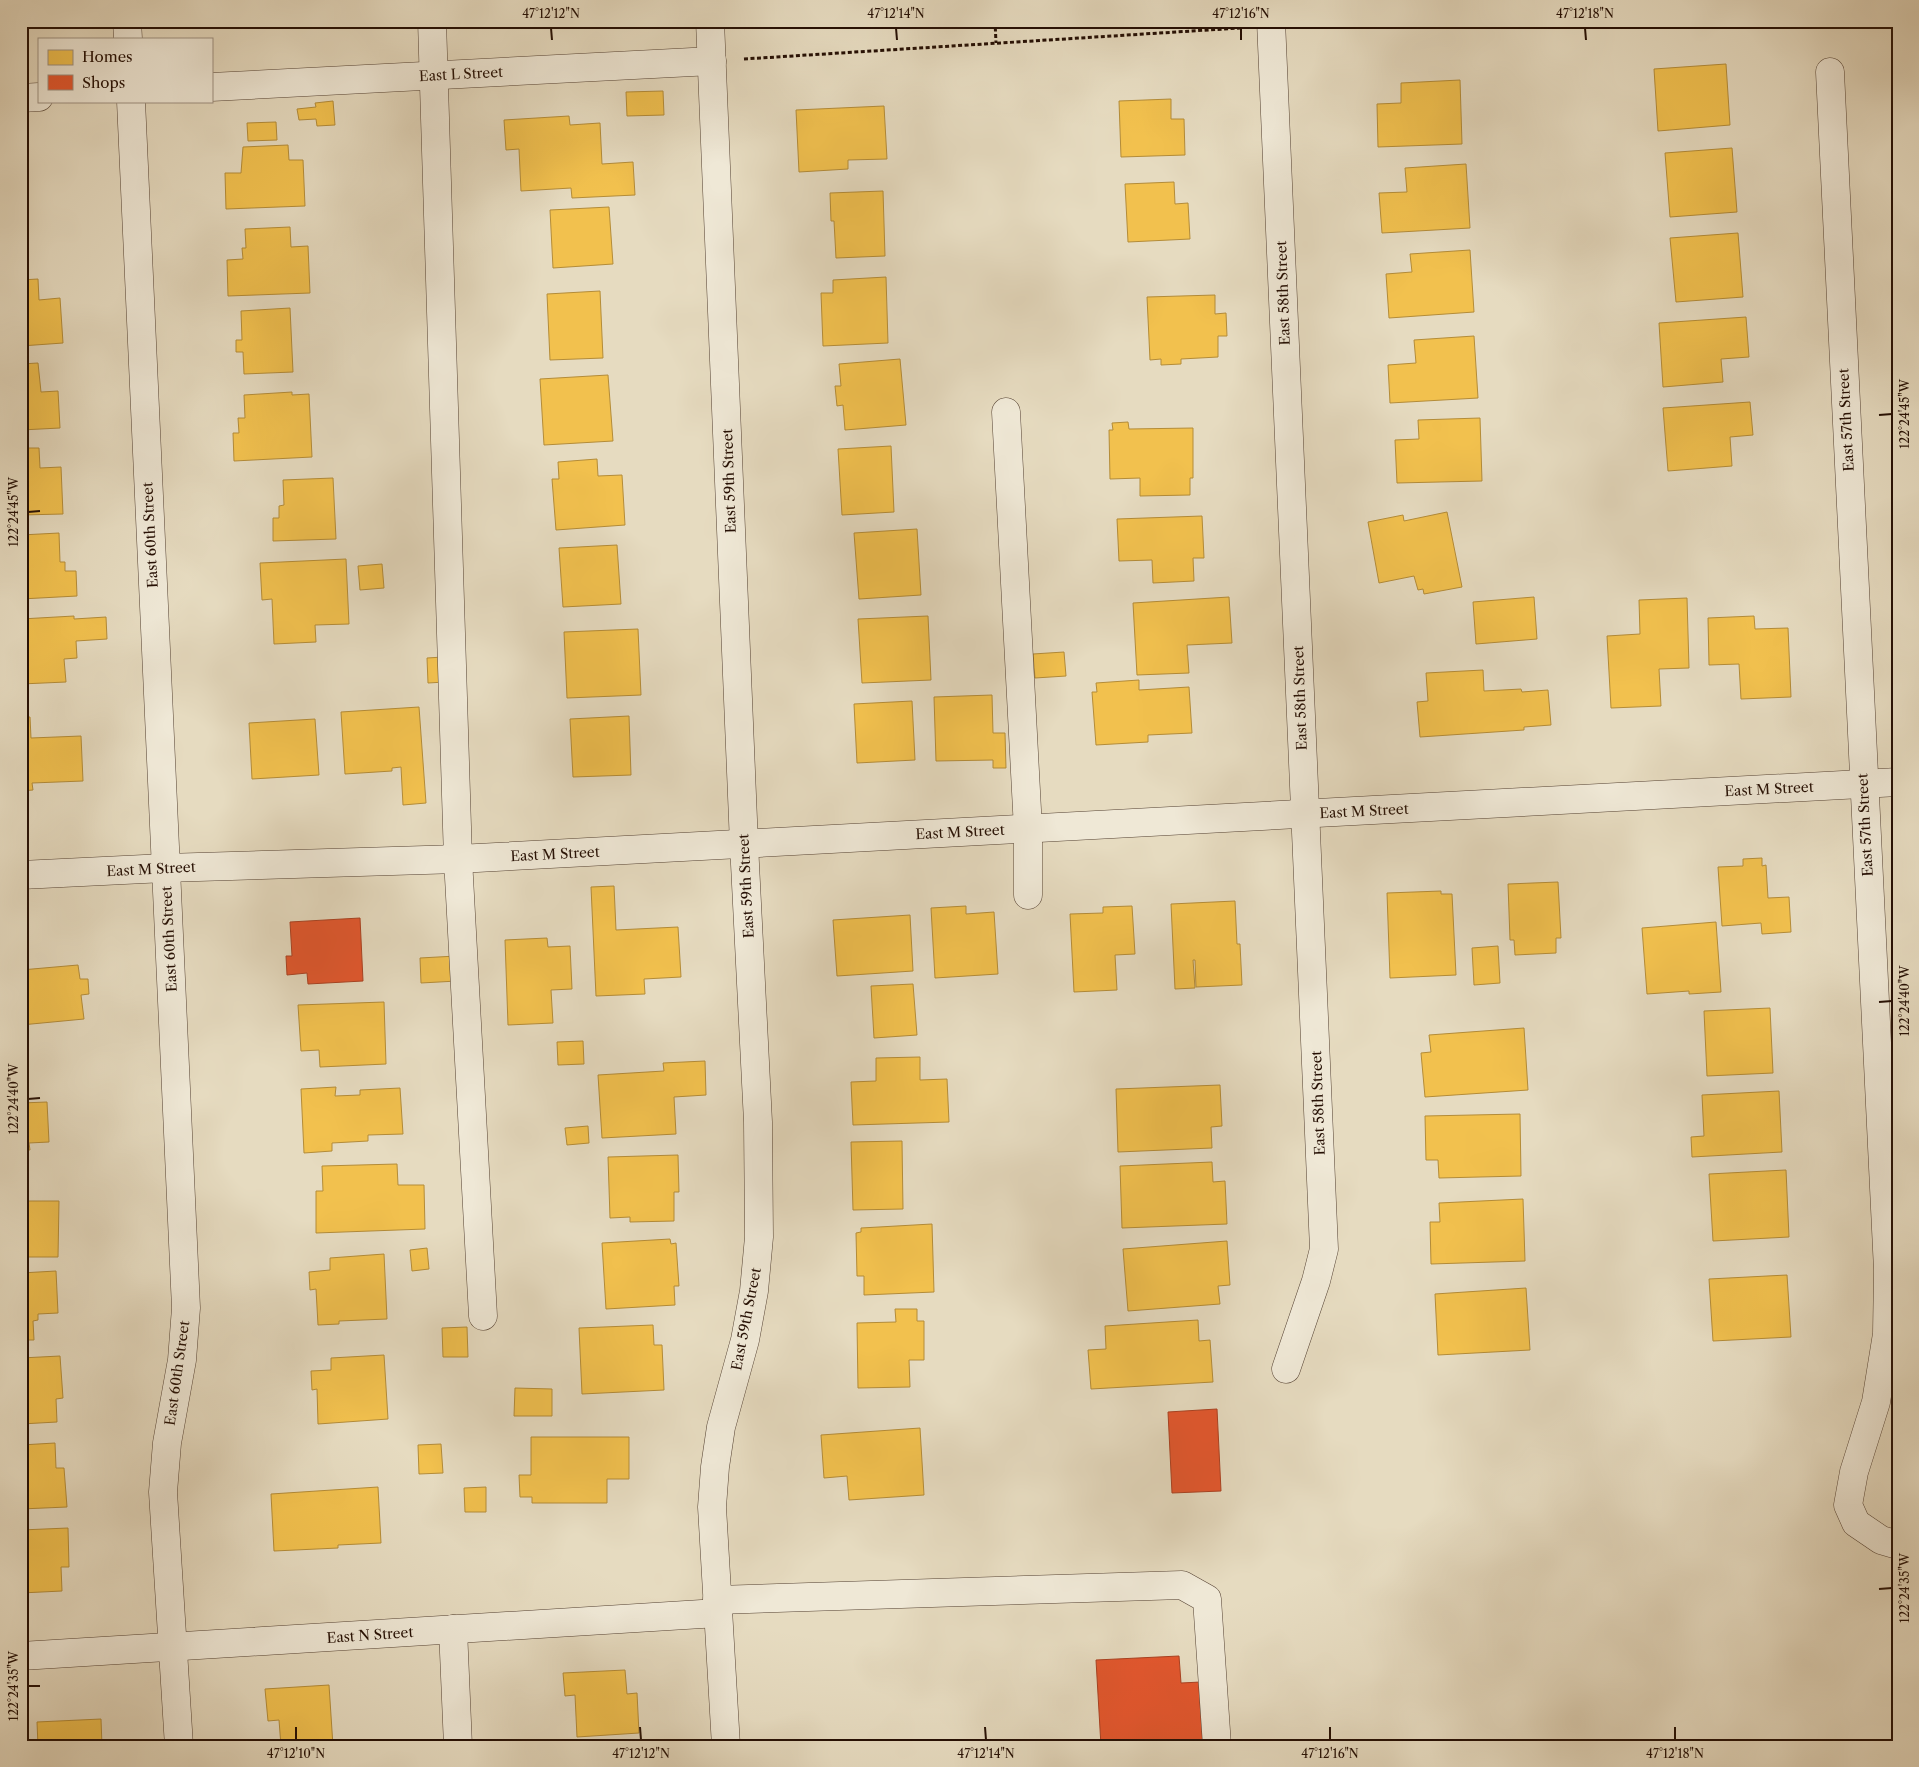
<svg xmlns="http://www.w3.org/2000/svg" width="1919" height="1767" viewBox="0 0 1919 1767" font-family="'Libre Caslon Text',serif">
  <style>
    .homes { fill: #f2c14e; stroke: #b48c38 }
    .shops { fill: #e4572e; stroke: #ab4121 }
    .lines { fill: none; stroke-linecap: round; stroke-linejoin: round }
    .minor-casing { stroke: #554233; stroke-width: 29 }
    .path { stroke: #250f04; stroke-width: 3; stroke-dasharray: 4 2.5; stroke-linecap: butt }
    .minor { stroke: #efe8d6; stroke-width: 28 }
    .ticks { fill: none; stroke: #250f04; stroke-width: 2 }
    .labels { text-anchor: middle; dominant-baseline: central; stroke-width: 5; stroke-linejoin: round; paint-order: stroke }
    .street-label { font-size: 14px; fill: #250f04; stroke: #efe8d6 }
    .neatline { fill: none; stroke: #250f04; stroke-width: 2 }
    .ticks-label { font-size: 12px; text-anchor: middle; fill: #250f04 }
  </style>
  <rect width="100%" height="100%" fill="#e6dbc0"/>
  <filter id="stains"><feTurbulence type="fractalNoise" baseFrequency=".004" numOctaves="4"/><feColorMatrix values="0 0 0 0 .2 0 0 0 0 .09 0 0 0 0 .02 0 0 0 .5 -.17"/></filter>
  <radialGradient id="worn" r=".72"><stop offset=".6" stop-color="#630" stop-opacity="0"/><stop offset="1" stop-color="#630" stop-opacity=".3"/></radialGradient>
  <!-- homes -->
  <g class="homes">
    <path d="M21,21H39V27L21,28Z"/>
    <path d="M1726,64L1730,125L1658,131L1654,69Z"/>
    <path d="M1460,80L1462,144L1378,147L1377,104L1401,103V83Z"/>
    <path d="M663,91L664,115L627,116L626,92Z"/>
    <path d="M1171,99V119H1184L1185,155L1121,157L1119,101Z"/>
    <path d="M333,101L335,125L317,126L316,119L299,120L297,109L316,107L315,103Z"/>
    <path d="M884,106L887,159L848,160V169L799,172L796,110Z"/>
    <path d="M569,116L570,125L600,123L602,164L633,162L635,195L572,198L571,188L521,191L519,149L506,150L504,120Z"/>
    <path d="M276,122L277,140L248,141L247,123Z"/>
    <path d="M288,145L289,160H303L305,206L226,209L225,173H241L243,147Z"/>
    <path d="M1732,148L1737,212L1670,217L1665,153Z"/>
    <path d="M1466,164L1470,228L1382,233L1379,193L1407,192L1405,168Z"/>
    <path d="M1174,182L1175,204L1188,203L1190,239L1128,242L1125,184Z"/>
    <path d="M883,191L885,256L836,258L834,221H831L830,193Z"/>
    <path d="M609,207L613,264L553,268L550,210Z"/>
    <path d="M290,227L291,247L308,246L310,293L228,296L227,260L243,259L242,248H246L245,229Z"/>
    <path d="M1738,233L1743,297L1676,302L1670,238Z"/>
    <path d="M1470,250L1474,312L1389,318L1386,274L1412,272L1410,254Z"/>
    <path d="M886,277L888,343L823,346L821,293H833V280Z"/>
    <path d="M38,279L39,300L60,298L63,343L21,346V280Z"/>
    <path d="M600,291L603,358L550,360L547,294Z"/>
    <path d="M1215,295V314L1226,313L1227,336H1218V357L1181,359V364L1161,365V359L1150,360L1147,297Z"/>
    <path d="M290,308L293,372L244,374L243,352H236V340H242L241,311Z"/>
    <path d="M1746,317L1749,357L1721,359L1723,382L1663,387L1659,323Z"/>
    <path d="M1474,336L1478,398L1390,403L1388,365L1416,363L1414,340Z"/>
    <path d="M900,359L906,425L845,430L843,405L837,406L835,386H841L839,364Z"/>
    <path d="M38,363L41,392L58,391L60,428L21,430V364Z"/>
    <path d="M608,375L613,441L544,445L540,379Z"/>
    <path d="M292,392V395L309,394L312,457L234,461L233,433H239L238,418H245L244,395Z"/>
    <path d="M1750,402L1753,435L1730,437L1732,466L1668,471L1663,408Z"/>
    <path d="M1480,418L1482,481L1397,483L1395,440L1419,439L1418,420Z"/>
    <path d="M1128,422L1129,429L1193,428V478H1190V495L1140,496V478L1110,479L1109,430H1113L1112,423Z"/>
    <path d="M891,446L894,512L842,515L838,449Z"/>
    <path d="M21,448H39L40,468L61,467L63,514L21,515Z"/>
    <path d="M597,459L598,476L622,475L625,525L556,530L552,479H559L558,462Z"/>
    <path d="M333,478L336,539L273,541V518H279V506L284,505L283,480Z"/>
    <path d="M1447,512L1462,587L1424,594L1423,589L1418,590L1414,576L1379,583L1368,522L1403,515L1404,521Z"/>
    <path d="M1202,516L1204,558H1193L1194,581L1153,583L1152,560L1119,561L1117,519Z"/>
    <path d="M917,529L921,595L859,599L854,533Z"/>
    <path d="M59,533L60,562H65V571H76L77,596L21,599V535Z"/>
    <path d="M617,545L621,604L563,607L559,548Z"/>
    <path d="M346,559L349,624L315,625L316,642L274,644L272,599L262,600L260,563Z"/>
    <path d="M382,564L384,588L360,590L358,566Z"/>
    <path d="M1229,597L1232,643L1187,645L1189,673L1137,675L1133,603Z"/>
    <path d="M1534,597L1537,639L1476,644L1473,602Z"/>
    <path d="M1687,598L1689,668L1659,669L1661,706L1611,708L1607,636L1640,634L1639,600Z"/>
    <path d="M74,616V619L106,617L107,639L76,641L77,658L64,659L66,682L21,684V619Z"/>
    <path d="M928,616L931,680L862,683L858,619Z"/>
    <path d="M1754,616L1755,629L1788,628L1791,697L1741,699L1739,664L1709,665L1708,618Z"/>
    <path d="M638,629L641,695L567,698L564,632Z"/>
    <path d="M1064,652L1066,676L1035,678L1033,654Z"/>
    <path d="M443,657L445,682L428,683L427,658Z"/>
    <path d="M1483,670L1484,691L1521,689L1522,692L1548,690L1551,725L1524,727V730L1420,737L1417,702L1428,701L1426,673Z"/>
    <path d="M1139,680V690L1189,687L1192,733L1148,735V742L1096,745L1092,692H1097L1096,683Z"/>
    <path d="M992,695L993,733H1005L1006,768H993V760L936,761L934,697Z"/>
    <path d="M912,701L915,760L857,763L854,704Z"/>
    <path d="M419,707L426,803L403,805L401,767L392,768V771L345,774L341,712Z"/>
    <path d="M629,716L631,775L573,777L570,719Z"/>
    <path d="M21,717H30L31,738L81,736L83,781L32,783L33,790L21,791Z"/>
    <path d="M315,719L319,775L252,779L249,723Z"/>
    <path d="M1762,858V866L1766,865L1768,898L1789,897L1791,932L1762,934L1761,923L1722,926L1718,867L1743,866V859Z"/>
    <path d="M1558,882L1561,938H1556V953L1515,955L1514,940H1510L1508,884Z"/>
    <path d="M614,886L616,930L678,927L681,977L644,979L645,994L596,996L591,887Z"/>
    <path d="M1441,891V894H1452L1456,975L1390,978L1387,893Z"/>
    <path d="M1235,901L1237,944H1240L1242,985L1196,987L1195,960H1193L1195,988L1175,989L1171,904Z"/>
    <path d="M966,906V914L994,912L998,974L935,978L931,908Z"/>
    <path d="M1132,906L1135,954L1115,955L1117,990L1074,992L1070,914L1103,913V907Z"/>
    <path d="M910,915L913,971L837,976L833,920Z"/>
    <path d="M1716,922L1721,992L1689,994V991L1647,994L1642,928Z"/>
    <path d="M547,938L548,947L570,946L572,989L551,990L553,1023L508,1025L505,940Z"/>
    <path d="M1498,946L1500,983L1474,985L1472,948Z"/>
    <path d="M456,956L457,981L421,983L420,958Z"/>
    <path d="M78,965L80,979H88L89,994L81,995L84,1019L21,1025V970Z"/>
    <path d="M913,984L917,1035L874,1038L871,986Z"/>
    <path d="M384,1002L386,1064L320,1067L319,1050L301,1051L298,1005Z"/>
    <path d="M1770,1008L1773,1073L1707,1076L1704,1011Z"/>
    <path d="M1524,1028L1528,1090L1425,1097L1421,1053L1431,1052L1429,1035Z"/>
    <path d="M583,1041L584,1064L558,1065L557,1042Z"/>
    <path d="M920,1057V1080L947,1079L949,1122L853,1125L851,1082L876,1081V1058Z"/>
    <path d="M705,1061L706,1095L674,1097L676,1134L602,1138L598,1075L664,1071L663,1063Z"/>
    <path d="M1220,1085L1222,1126L1211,1127L1212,1148L1118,1152L1116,1089Z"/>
    <path d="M336,1087L335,1096L360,1095V1090L400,1088L403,1134L368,1135V1141L332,1143V1151L304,1153L301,1089Z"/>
    <path d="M1779,1091L1782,1152L1692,1157L1691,1137L1704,1136L1702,1095Z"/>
    <path d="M47,1102L49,1142L29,1143L30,1150H25L26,1167H21V1103Z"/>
    <path d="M1520,1114L1521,1176L1439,1178L1438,1160H1426L1425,1116Z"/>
    <path d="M588,1126L589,1143L567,1145L565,1128Z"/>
    <path d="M902,1141L903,1209L853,1210L851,1142Z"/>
    <path d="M678,1155L679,1192H674V1221L630,1222V1217L610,1218L608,1157Z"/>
    <path d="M1212,1162L1213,1182L1225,1181L1227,1224L1122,1228L1120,1166Z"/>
    <path d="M397,1164L398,1185H424L425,1229L316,1233V1191H323L322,1166Z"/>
    <path d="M1786,1170L1789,1237L1713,1241L1709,1174Z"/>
    <path d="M1523,1199L1525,1261L1431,1264L1430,1222H1440L1439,1203Z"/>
    <path d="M21,1201H59L58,1257H22Z"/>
    <path d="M932,1224L934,1292L864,1295V1276H857L856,1233L861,1232V1228Z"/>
    <path d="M670,1239L671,1244L676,1243L679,1286H674L675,1305L606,1309L602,1243Z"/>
    <path d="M1227,1241L1230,1285L1218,1286L1220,1304L1128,1311L1123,1249Z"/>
    <path d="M427,1248L429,1269L412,1271L410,1250Z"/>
    <path d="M384,1254L387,1319L339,1321V1324L318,1325L316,1289L310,1290L309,1272L330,1270V1258Z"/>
    <path d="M56,1271L58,1313L38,1314V1320L33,1321L34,1340H21V1273Z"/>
    <path d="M1787,1275L1791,1337L1713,1341L1709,1279Z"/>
    <path d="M1526,1288L1530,1350L1438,1355L1435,1294Z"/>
    <path d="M895,1309H917V1321H924V1360H909L910,1387L858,1388L857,1323L896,1322Z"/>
    <path d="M1198,1320L1199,1341L1210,1340L1213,1382L1091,1389L1088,1350L1106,1349L1105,1326Z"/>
    <path d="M653,1325L654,1345H662L664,1390L582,1394L579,1328Z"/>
    <path d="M467,1327L468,1357H443L442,1328Z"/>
    <path d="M384,1355L388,1419L318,1424L317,1389L312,1390L311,1371L331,1370V1358Z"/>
    <path d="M60,1356L63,1398L56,1399L57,1422L21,1424V1358Z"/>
    <path d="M515,1388L552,1389V1416H514Z"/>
    <path d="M920,1428L924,1495L849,1500L847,1476L824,1478L821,1435Z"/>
    <path d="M531,1437H629V1479H607V1503H532V1497H520L519,1475H531Z"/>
    <path d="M55,1443L56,1468H64L67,1507L21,1509V1445Z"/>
    <path d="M441,1444L443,1473L419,1474L418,1445Z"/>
    <path d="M378,1487L381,1543L338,1545V1548L274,1551L271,1494Z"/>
    <path d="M486,1487V1512H465L464,1488Z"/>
    <path d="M68,1528L69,1567H61L62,1591L21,1593V1530Z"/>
    <path d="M625,1670L627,1694L637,1693L639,1733L577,1737L575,1695L565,1696L563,1673Z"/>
    <path d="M329,1685L333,1746H281L279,1720L268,1721L265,1689Z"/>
    <path d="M101,1719L102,1746H38L37,1722Z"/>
  </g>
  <!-- shops -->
  <g class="shops">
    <path d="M360,918L363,981L308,984L307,973L287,975L286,956H292L290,922Z"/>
    <path d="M1217,1409L1221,1491L1172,1493L1168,1412Z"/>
    <path d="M1179,1656L1181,1683L1201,1682L1204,1746H1101L1096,1660Z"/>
  </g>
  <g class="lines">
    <!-- minor casing -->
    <g class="minor-casing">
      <g id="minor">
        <path d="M127,21L128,39"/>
        <path d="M432,21L458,859L483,1316"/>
        <path d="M710,21L744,844L758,1122L759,1237L754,1291L745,1340L721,1427L715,1467L712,1507L726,1746"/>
        <path d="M1271,21L1324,1249L1316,1281L1286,1369"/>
        <path d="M1830,72L1888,1270L1887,1334L1876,1402L1854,1472L1848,1505L1856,1523L1881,1540L1898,1545"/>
        <path d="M211,87L712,61"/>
        <path d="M21,98L39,97"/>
        <path d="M131,101L186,1308L182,1360L167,1443L163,1492L179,1746"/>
        <path d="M1006,412L1028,829V895"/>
        <path d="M21,875L165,868L458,859L1898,782"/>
        <path d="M717,1600L1182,1585L1207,1599L1217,1746"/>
        <path d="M453,1629L458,1746"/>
        <path d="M21,1656L718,1613"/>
      </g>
    </g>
    <!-- path -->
    <g class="path">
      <path d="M995,21L996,43"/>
      <path d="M1303,24L1347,21"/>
      <path d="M744,59L1240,28"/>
    </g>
    <!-- minor -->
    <use href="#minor" class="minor"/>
  </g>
  <!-- ticks -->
  <path class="ticks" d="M551,28L552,40M896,28L897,40M1241,28V40M1585,28L1586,40M1879,415L1892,414M28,512L40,511M1879,1002L1892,1001M28,1099L40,1098M1879,1589L1892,1588M28,1686H40M296,1727V1740M640,1727L641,1740M985,1727L986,1740M1330,1727V1740M1675,1727V1740"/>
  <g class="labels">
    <!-- street labels -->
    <g class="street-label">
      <text transform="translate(461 74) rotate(-3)">East L Street</text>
      <text transform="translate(1283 293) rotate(-92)">East 58th Street</text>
      <text transform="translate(1846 420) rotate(-93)">East 57th Street</text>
      <text transform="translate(729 481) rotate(-92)">East 59th Street</text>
      <text transform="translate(150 535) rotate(-93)">East 60th Street</text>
      <text transform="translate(1300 698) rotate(-92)">East 58th Street</text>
      <text transform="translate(1769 789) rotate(-3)">East M Street</text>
      <text transform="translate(1364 811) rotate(-3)">East M Street</text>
      <text transform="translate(1865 825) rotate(-93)">East 57th Street</text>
      <text transform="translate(960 832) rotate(-3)">East M Street</text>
      <text transform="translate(555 854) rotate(-3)">East M Street</text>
      <text transform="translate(151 869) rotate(-3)">East M Street</text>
      <text transform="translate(746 886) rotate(-93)">East 59th Street</text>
      <text transform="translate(169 939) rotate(-93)">East 60th Street</text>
      <text transform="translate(1318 1103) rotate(-92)">East 58th Street</text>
      <text transform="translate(746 1319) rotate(-79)">East 59th Street</text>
      <text transform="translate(177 1373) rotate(-82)">East 60th Street</text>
      <text transform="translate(370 1635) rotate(-4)">East N Street</text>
    </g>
  </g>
  <!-- margin -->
  <rect width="1919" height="1767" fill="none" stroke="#e6dbc0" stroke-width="55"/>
  <!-- legend -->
  <rect x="38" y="38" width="175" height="65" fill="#efe8d6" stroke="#9e9182"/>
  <rect x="48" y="50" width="25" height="15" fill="#f2c14e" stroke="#9e9182"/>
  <text x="82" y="62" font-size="15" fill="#250f04">Homes</text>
  <rect x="48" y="75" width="25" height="15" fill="#e4572e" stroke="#9e9182"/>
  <text x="82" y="88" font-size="15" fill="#250f04">Shops</text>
  <rect x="28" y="28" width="1864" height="1712" class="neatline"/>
  <g class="ticks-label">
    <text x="551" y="18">47°12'12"N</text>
    <text x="896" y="18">47°12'14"N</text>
    <text x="1241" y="18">47°12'16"N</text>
    <text x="1585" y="18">47°12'18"N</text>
    <text transform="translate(1905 414) rotate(-90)" y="4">122°24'45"W</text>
    <text transform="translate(14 512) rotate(-90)" y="4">122°24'45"W</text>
    <text transform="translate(1905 1001) rotate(-90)" y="4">122°24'40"W</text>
    <text transform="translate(14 1099) rotate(-90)" y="4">122°24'40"W</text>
    <text transform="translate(1905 1588) rotate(-90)" y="4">122°24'35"W</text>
    <text transform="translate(14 1686) rotate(-90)" y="4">122°24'35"W</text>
    <text x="296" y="1758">47°12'10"N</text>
    <text x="641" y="1758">47°12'12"N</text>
    <text x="986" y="1758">47°12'14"N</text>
    <text x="1330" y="1758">47°12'16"N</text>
    <text x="1675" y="1758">47°12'18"N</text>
  </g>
  <rect width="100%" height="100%" filter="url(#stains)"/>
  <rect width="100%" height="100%" fill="url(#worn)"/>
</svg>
